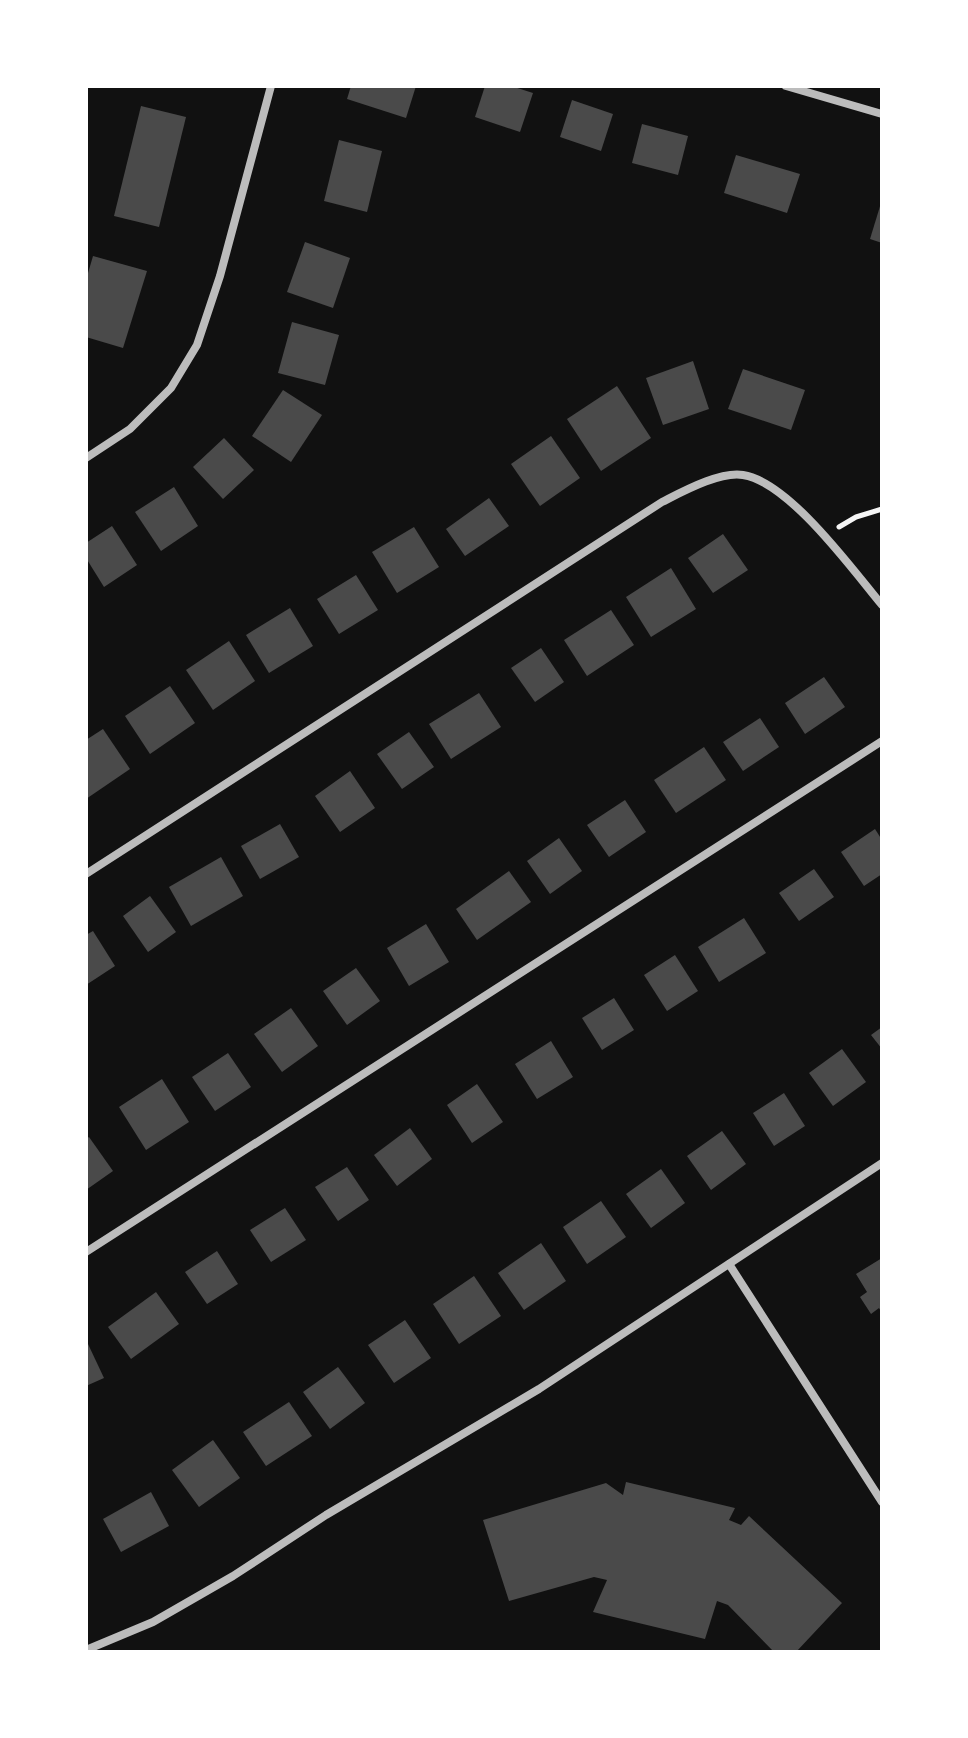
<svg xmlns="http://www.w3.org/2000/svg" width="968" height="1738" viewBox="0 0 968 1738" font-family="Lato,sans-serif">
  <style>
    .building { fill: #4a4a4a }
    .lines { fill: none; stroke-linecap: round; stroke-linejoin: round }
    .path { stroke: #f5f5f5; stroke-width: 5 }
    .minor { stroke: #bcbcbc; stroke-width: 8 }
  </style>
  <rect width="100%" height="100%" fill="#111"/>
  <!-- building -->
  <g class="building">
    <path d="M351,86H416L406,118L347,99Z"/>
    <path d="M485,86H511L533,93L520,132L475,117Z"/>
    <path d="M572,100L613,114L601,151L560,137Z"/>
    <path d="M141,106L186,117L159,227L114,216Z"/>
    <path d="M642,124L688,136L678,175L632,163Z"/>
    <path d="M339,140L382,151L367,212L324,201Z"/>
    <path d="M736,155L800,174L787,213L724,193Z"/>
    <path d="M881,203H882V243L870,239Z"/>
    <path d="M305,242L350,258L333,308L287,292Z"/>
    <path d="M93,256L147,271L123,348L86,337V280Z"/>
    <path d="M292,322L339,335L325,385L278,373Z"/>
    <path d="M693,361L709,409L663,425L646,378Z"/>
    <path d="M743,369L805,390L791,430L728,409Z"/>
    <path d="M617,386L651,438L601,471L567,419Z"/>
    <path d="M283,390L322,415L291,462L252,436Z"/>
    <path d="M551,436L580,478L540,506L511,464Z"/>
    <path d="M224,438L254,470L223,499L193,467Z"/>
    <path d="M174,487L198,526L161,551L135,512Z"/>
    <path d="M489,498L509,526L465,556L446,529Z"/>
    <path d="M112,526L137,565L104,587L86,558V543Z"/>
    <path d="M414,527L439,567L397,593L372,552Z"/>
    <path d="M723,534L748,570L713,593L688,558Z"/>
    <path d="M671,568L696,609L651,637L626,597Z"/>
    <path d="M356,575L378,610L339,634L317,599Z"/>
    <path d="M290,608L313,646L269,673L246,635Z"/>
    <path d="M611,610L634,645L587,676L564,640Z"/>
    <path d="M229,641L255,681L213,710L186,670Z"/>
    <path d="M541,648L564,682L535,702L511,668Z"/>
    <path d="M824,677L845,707L805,734L785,703Z"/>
    <path d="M170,686L195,723L150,754L125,716Z"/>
    <path d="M479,693L501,727L451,759L429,724Z"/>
    <path d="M760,718L779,747L743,771L723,742Z"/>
    <path d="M103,729L130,769L86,799V740Z"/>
    <path d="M409,732L434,767L402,789L377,754Z"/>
    <path d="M704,747L726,780L676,813L654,780Z"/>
    <path d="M350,771L375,808L340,832L315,796Z"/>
    <path d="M625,800L646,832L609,857L587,825Z"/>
    <path d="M280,824L299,857L260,879L241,846Z"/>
    <path d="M875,829L882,840V874L864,886L841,852Z"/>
    <path d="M559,838L582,871L550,894L527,861Z"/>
    <path d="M221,857L243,896L191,926L169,887Z"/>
    <path d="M814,869L834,897L799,921L779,893Z"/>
    <path d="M509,871L531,902L477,940L456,909Z"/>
    <path d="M150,896L176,932L148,952L123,916Z"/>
    <path d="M744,918L766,953L719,982L698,947Z"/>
    <path d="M426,924L449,962L409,986L387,948Z"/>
    <path d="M93,931L115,966L86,985V935Z"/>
    <path d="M675,955L698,991L667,1011L644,975Z"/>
    <path d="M356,968L380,1001L347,1025L323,991Z"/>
    <path d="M614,998L634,1030L602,1050L582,1018Z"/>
    <path d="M291,1008L318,1046L282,1072L254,1034Z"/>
    <path d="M882,1027V1049L871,1035Z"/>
    <path d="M551,1041L573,1077L537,1099L515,1064Z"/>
    <path d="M842,1049L866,1082L833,1106L809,1073Z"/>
    <path d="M228,1053L251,1087L215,1111L192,1077Z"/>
    <path d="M162,1079L189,1122L146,1150L119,1107Z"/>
    <path d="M477,1084L503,1122L472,1143L447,1105Z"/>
    <path d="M784,1093L805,1126L774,1146L753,1113Z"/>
    <path d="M410,1128L432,1159L397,1186L374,1155Z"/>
    <path d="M722,1131L746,1164L711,1190L687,1156Z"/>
    <path d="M89,1137L113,1171L86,1190V1139Z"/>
    <path d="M347,1167L369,1200L338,1221L315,1187Z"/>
    <path d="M661,1169L685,1203L651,1228L626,1194Z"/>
    <path d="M601,1201L626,1237L587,1264L563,1227Z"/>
    <path d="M285,1208L306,1240L271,1262L250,1230Z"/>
    <path d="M541,1243L566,1281L524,1310L498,1273Z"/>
    <path d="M217,1251L238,1284L207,1304L185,1272Z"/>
    <path d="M882,1258V1313L879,1308L871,1314L860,1297L867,1292L856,1274Z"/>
    <path d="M474,1276L501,1316L459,1344L433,1304Z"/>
    <path d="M156,1292L179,1324L131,1359L108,1327Z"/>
    <path d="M405,1320L431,1358L394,1383L368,1345Z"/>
    <path d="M88,1344L104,1378L86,1386V1345Z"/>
    <path d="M338,1367L365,1403L330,1429L303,1392Z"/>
    <path d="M289,1402L312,1436L266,1466L243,1432Z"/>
    <path d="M213,1440L240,1478L199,1507L172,1470Z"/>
    <path d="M626,1482L735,1508L729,1520L741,1525L749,1516L842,1603L796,1652H774L728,1605L717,1601L705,1639L593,1612L607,1580L594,1577L509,1601L483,1520L606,1483L623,1495Z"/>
    <path d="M151,1492L169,1526L121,1552L103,1519Z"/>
  </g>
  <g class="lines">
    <!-- path -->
    <path class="path" d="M839,527L856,517L882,509"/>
    <!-- minor -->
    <g class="minor">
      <path d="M786,86L882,114"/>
      <path d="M86,458L130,429L171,388L197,345L220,276L271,86"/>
      <path d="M86,874L662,502C682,492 720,471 743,475C789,482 852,569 882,605"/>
      <path d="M86,1252L882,741"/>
      <path d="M729,1264L882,1502"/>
      <path d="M86,1650L153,1622L233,1576L326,1515L539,1389L882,1163"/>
    </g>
  </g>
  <!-- border -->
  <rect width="968" height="1738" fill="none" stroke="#ffffff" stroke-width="176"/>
</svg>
